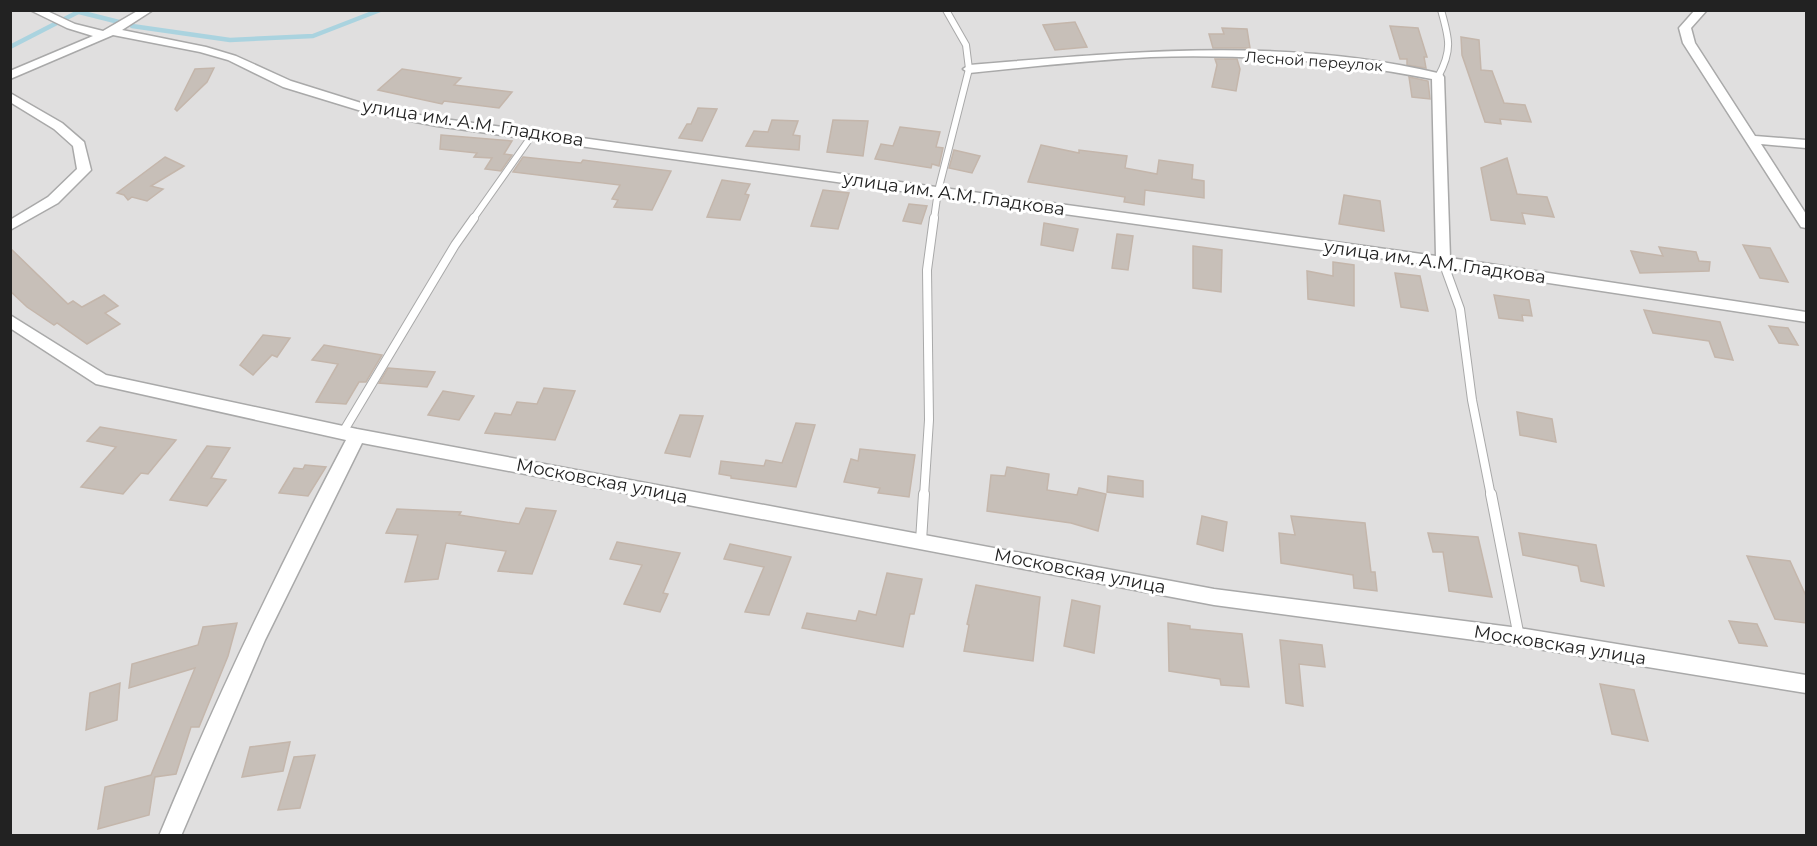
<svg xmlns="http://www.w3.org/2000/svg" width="1817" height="846" viewBox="0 0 1817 846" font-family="Montserrat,sans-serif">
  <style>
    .residential { fill: #e0dfdf }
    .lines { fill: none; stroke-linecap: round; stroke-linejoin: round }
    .stream { stroke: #aad3df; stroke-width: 4.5 }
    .building { fill: #c7bfb8; stroke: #c4b6ab; stroke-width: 1.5 }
    .service-far2-casing { stroke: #a9a9a9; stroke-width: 8 }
    .service-far1-casing { stroke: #a9a9a9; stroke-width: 10 }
    .service-casing { stroke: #a9a9a9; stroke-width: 12 }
    .minor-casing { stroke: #a9a9a9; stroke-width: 3 }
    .service-far2 { stroke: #fff; stroke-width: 6 }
    .service-far1 { stroke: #fff; stroke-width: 8 }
    .service { stroke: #fff; stroke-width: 10 }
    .minor { fill: #fff; fill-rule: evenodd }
    .labels { text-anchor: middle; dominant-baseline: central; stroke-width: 6; stroke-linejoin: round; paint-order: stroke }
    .far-street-label { font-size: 15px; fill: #222; stroke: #fff }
    .street-label { font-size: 18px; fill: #222; stroke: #fff }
  </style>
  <rect width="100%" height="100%" fill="#f2efe9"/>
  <!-- residential -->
  <rect class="residential" x="11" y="11" width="1795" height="824"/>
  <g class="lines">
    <!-- stream -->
    <g class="stream">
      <path d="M79,12L119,22"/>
      <path d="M132,26L230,40L313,36L380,10"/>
      <path d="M10,47L82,10"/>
    </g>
  </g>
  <!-- building -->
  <g class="building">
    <path d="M1075,22L1087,47L1055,50L1043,25Z"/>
    <path d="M1390,26L1418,28L1427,57H1424L1426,68L1407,65V59H1400Z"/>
    <path d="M1222,28L1247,29L1250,48H1213L1209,34H1224Z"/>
    <path d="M1461,37L1479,40L1481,70L1492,71L1504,103L1525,105L1531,122L1500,119L1501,124L1485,122L1462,55Z"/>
    <path d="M1215,59H1237L1240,69L1236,91L1212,87L1217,65Z"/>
    <path d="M214,68L207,82L177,111L175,109L195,69Z"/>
    <path d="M402,69L461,78L454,85L512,92L499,108L444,101L442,104L378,90Z"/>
    <path d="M1409,77L1428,81L1430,99L1412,97Z"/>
    <path d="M698,108L717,109L702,141L679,138L687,124H691Z"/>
    <path d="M772,120L798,121L793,135L800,136L799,150L746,146L754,131L768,132Z"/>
    <path d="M833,120L868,121L863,156L827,152Z"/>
    <path d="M900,127L940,132L936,147L943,148L939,166L932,164L931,168L875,159L881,144L893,146Z"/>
    <path d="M441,135L512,141L504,154L512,155L501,171L485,169L492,158L474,157L477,153L440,149Z"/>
    <path d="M1041,145L1079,153V150L1127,156L1125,168L1157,174L1159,160L1193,165L1192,179L1204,181V198L1145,190L1144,205L1124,202L1125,197L1028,182Z"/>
    <path d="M954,150L980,156L972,173L949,168Z"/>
    <path d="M165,157L184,166L151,186L163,189L147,201L132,197L128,200L124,195L117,193Z"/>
    <path d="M523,157L581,163L583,160L671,171L652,210L614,207L618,200L612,199L620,185L513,172Z"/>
    <path d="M1507,158L1517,194L1547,197L1554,217L1522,213L1525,224L1491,220L1481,168Z"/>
    <path d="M722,180L750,184L745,194L749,195L740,220L707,217Z"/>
    <path d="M823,190L849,193L838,229L811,226Z"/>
    <path d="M1344,195L1380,201L1384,231L1339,224Z"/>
    <path d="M909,204L927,206L921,224L903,221Z"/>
    <path d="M1044,223L1078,229L1073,251L1041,245Z"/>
    <path d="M1117,234L1133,236L1128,270L1112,268Z"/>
    <path d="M1743,245L1770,248L1788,282L1760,278Z"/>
    <path d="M1193,246L1222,250L1221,292L1193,288Z"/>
    <path d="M1659,247L1696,252L1699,261L1710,262L1709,271L1640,273L1631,251L1663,256Z"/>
    <path d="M10,248L68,304L73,301L82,307L104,295L118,306L105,313L120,324L87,344L57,323L54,325L27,307L10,291Z"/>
    <path d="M1333,262L1354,265V306L1308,299L1307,271L1333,276Z"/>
    <path d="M1395,273L1420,276L1428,311L1401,307Z"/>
    <path d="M1494,295L1529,300L1532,316L1522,315L1523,321L1499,318Z"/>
    <path d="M1644,310L1720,322L1733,360L1715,357L1709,341L1653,333Z"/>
    <path d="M1769,326L1788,328L1798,345L1779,343Z"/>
    <path d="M263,335L290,338L277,357L272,355L253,375L240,365Z"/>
    <path d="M324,345L382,355L366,382H359L346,404L316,402L338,364L312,360Z"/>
    <path d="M388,368L435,372L427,387L379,383Z"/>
    <path d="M544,388L575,391L555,440L485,433L495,413L511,415L517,402L537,404Z"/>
    <path d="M443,391L474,396L459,420L428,415Z"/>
    <path d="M1517,412L1552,419L1556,442L1520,435Z"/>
    <path d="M680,415L703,416L690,457L665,453Z"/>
    <path d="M796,423L815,425L796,487L731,478V476L719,474L721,461L764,466L766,460L782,463Z"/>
    <path d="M100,427L176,440L148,474L141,473L123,494L81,487L116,447L87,441Z"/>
    <path d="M207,446L230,448L211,478L226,480L207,506L170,500Z"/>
    <path d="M860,449L915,455L909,497L878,493L880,488L844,482L851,459L858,461Z"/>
    <path d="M305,465L326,467L308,496L279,493L294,468L303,469Z"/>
    <path d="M1007,467L1049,474L1047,490L1077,495L1079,488L1106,494L1098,531L1071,523L987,511L991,475L1005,476Z"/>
    <path d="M1108,476L1143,481V497L1107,492Z"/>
    <path d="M526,508L556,511L532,574L498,571L506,551L446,543L438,579L405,582L418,535L386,533L397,509L461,512L459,515L519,524Z"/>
    <path d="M1202,516L1227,522L1223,551L1197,544Z"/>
    <path d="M1291,516L1365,523L1371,572H1375L1377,591L1354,588L1353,575L1281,563L1279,533L1295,535Z"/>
    <path d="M1428,533L1478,537L1492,597L1449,591L1443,552H1433Z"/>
    <path d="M1519,533L1596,545L1604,586L1581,581L1578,566L1523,555Z"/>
    <path d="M617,542L680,553L663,593L668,594L660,612L624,604L642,565L610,559Z"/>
    <path d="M730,544L791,557L769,615L745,612L764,567L724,559Z"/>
    <path d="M1747,556L1790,561L1806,596V623L1775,619Z"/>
    <path d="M887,573L922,579L914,614H910L903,647L802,628L807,613L856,621L859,611L876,615Z"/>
    <path d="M976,585L1040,597L1033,661L964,651L969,625L967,624Z"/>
    <path d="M1072,600L1100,606L1094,653L1064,646Z"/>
    <path d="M1729,621L1757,624L1767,646L1739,643Z"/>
    <path d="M237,623L228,656L199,727H191L176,774L155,777L149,815L98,829L105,787L151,775L195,668L129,688L132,664L198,645L203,627Z"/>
    <path d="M1168,623L1190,626V629L1242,634L1249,687L1221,685L1220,679L1169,671Z"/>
    <path d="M1280,640L1322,645L1325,667L1299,664L1303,706L1286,703Z"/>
    <path d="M120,683L117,720L86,730L90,693Z"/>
    <path d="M1600,684L1634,690L1648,741L1612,734Z"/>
    <path d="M290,742L283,771L242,777L250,747Z"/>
    <path d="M315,755L300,808L278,810L294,757Z"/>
  </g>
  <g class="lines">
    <!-- service-far2 casing -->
    <g class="service-far2-casing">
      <g id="service-far2">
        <path d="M1438,77C1453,50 1449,38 1441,10"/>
        <path d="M473,219L533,134"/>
        <path d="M934,219L938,191L969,69L966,45L946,10"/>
      </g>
    </g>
    <!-- service-far1 casing -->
    <g class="service-far1-casing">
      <g id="service-far1">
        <path d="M1443,262L1460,309L1472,400L1491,496"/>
        <path d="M343,432L455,245L474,218"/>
        <path d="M924,496L929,420L927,270L934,218"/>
      </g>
    </g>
    <!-- service casing -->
    <g class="service-casing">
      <g id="service">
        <path d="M1491,494L1519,637"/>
        <path d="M921,541L924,494"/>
      </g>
    </g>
    <!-- minor casing -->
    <g class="minor-casing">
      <g id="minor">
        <path d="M30,10H45L75,24L103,31L139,10H153L122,30L206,47L236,56L291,81L374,107L437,118L1436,256L1432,79C1340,61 1245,54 1151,57C1090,60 1030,67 969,73L963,69L969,65C1126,52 1287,36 1442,74L1444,77L1450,258L1806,312V322L1443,267L437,126L368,113L283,87L228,60L200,52L113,35L10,79V71L93,36L67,28Z"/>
        <path d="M1695,10H1707L1691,28L1695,43L1755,136L1806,140V148L1761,144L1806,214V228L1801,227L1683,43L1679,28Z"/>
        <path d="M10,93L62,123L84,142L91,170L58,203L10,230V220L48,197L77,169L73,146L54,129L10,102Z"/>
        <path d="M10,315L106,375L357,429L1214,589L1519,628L1806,675V693L1519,646L1214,605L362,443L265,640L181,836H159C215,700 278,569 346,440L96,384L10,328Z"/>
      </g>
    </g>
    <!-- service-far2 -->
    <use href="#service-far2" class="service-far2"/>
    <!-- service-far1 -->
    <use href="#service-far1" class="service-far1"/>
    <!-- service -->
    <use href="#service" class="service"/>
    <!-- minor -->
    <use href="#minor" class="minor"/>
  </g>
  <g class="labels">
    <!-- far-street labels -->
    <g class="far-street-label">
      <text transform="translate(1314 61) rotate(4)">Лесной переулок</text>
    </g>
    <!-- street labels -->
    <g class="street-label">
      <text transform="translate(473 123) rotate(9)">улица им. А.М. Гладкова</text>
      <text transform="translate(954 194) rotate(8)">улица им. А.М. Гладкова</text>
      <text transform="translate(1435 262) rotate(8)">улица им. А.М. Гладкова</text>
      <text transform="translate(602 481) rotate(11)">Московская улица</text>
      <text transform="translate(1080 571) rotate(11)">Московская улица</text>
      <text transform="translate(1560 645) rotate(9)">Московская улица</text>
    </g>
  </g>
  <!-- border -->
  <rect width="1817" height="846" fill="none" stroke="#222222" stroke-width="24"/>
</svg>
